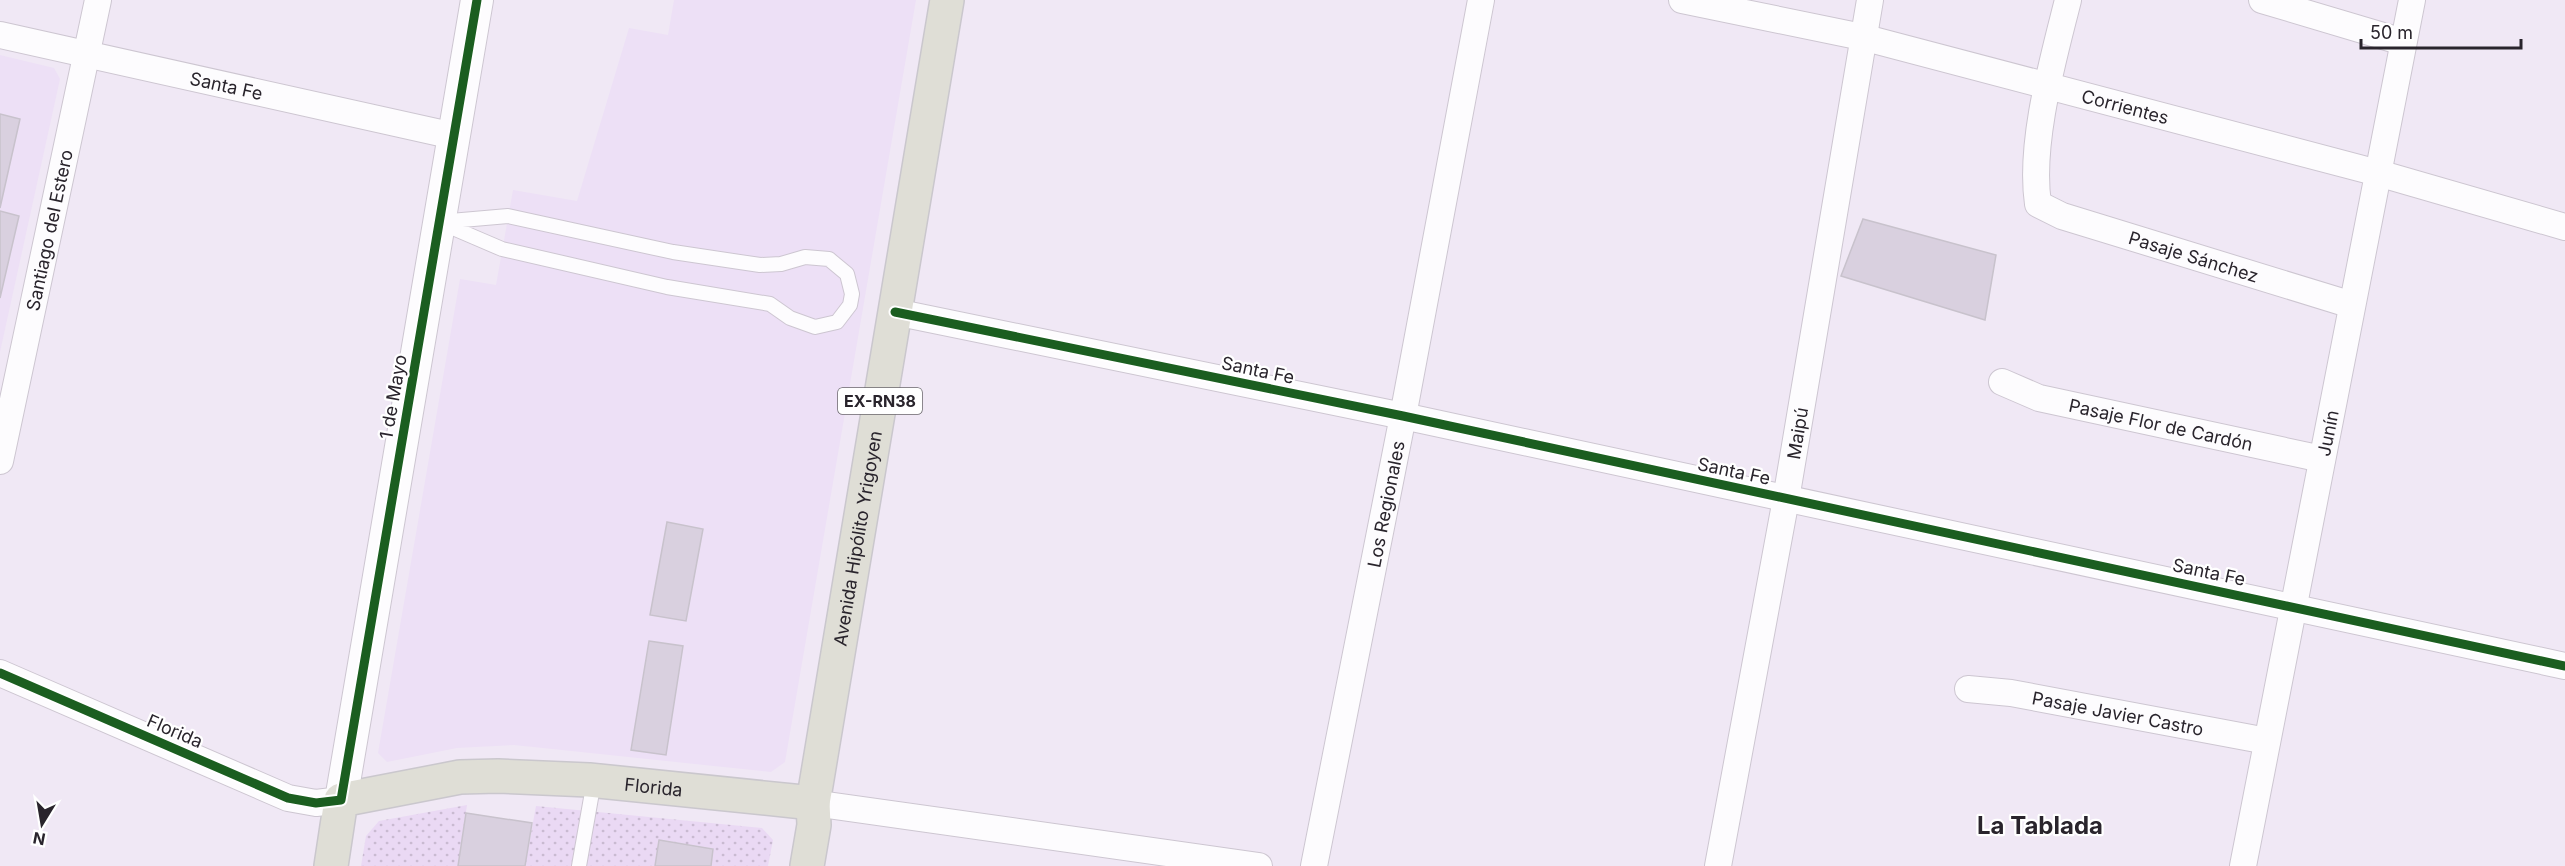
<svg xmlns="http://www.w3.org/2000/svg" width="2565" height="866" viewBox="0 0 2565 866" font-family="Inter,sans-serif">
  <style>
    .built { fill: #ede0f6 }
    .grass { fill: url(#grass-dots) }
    .building { fill: #d9d0df; stroke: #c8c2cc; stroke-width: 1.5 }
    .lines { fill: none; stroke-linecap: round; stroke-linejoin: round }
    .service-casing { stroke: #cdc6d1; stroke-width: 16 }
    .minor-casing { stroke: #cdc6d1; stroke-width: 28 }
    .tertiary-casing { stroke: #cdc6d1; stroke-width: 34 }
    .primary-casing { stroke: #cac7cd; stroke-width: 36 }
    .service { stroke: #fdfcfe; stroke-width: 14 }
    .minor { stroke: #fdfcfe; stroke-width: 26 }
    .tertiary { stroke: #fdfcfe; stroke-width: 32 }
    .primary { stroke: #dfded6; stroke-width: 33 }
    .cycleway-casing { stroke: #fff; stroke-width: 13 }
    .cycleway { stroke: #1b5e20; stroke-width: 9 }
    .labels { text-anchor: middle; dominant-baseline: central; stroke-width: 4.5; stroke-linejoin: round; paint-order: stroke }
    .shield { fill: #fff; stroke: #69666b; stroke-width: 1.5 }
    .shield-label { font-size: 16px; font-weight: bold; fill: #29242c }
    .street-label { font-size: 18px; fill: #29242c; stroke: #fff }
    .district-label { font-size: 24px; font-weight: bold; fill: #29242c; stroke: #fff }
  </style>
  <defs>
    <pattern id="grass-dots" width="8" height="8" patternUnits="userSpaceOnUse" patternTransform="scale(1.5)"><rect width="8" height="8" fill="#ead9f4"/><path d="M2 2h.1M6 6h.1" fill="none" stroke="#c9bad1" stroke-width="1.8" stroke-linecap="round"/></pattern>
  </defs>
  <rect width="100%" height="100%" fill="#f0e8f5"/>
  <!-- built -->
  <g class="built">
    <path d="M674,0H916L785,762L771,772L514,745L457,748L387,762L378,753L460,279L496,285L513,190L577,201L629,28L668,35Z"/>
    <path d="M0,55L54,68L60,79L0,352Z"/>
  </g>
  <!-- grass -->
  <g class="grass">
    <path d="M467,805L458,866H361L366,836L379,821Z"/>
    <path d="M536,806L762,828L773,840L768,866H525Z"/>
  </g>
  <!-- building -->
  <g class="building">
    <path d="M0,114L20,119L0,208Z"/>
    <path d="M0,211L19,216L0,298Z"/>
    <path d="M1863,219L1996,255L1985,320L1841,276Z"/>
    <path d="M667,522L703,529L686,621L650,615Z"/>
    <path d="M649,641L683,646L666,755L631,750Z"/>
    <path d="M466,813L532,823L525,866H458Z"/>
    <path d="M659,840L713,849L711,866H655Z"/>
  </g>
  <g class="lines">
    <!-- service casing -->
    <g class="service-casing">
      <g id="service">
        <path d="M508,216L673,252L760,265L781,264L805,257L829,259L847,274L852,294L850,305L837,322L815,327L790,318L770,304L667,287L502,249L439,222Z"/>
        <path d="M579,866L594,781"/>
      </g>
    </g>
    <!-- minor casing -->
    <g class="minor-casing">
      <g id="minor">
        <path id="s1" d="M1682,0L1862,37L2378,173L2565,227"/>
        <path id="s2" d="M2068,0C2053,60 2029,143 2038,204L2062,216L2352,305"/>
        <path d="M2262,0L2403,42"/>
        <path id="s3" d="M0,35L454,136"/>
        <path d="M895,312L1403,416L2565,666"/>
        <path id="s4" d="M2002,382L2039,398L2322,459"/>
        <path id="s5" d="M0,461L98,0"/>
        <path d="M0,673L288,798L316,803L341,800"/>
        <path id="s6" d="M1968,689L2011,693L2267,741"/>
        <path d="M813,803L1259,866"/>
        <path id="s7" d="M1314,866L1403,416L1481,0"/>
        <path id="s8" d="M1718,866L1786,499L1870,0"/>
        <path id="s9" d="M2243,866L2412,0"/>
      </g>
    </g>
    <!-- tertiary casing -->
    <g class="tertiary-casing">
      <path id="tertiary" d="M341,800L477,0"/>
    </g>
    <!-- primary casing -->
    <g class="primary-casing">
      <g id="primary">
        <path id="s10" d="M331,866L341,800L460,777L498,776L589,780L813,803"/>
        <path id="s11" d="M807,866L814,825L813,803L947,0"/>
      </g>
    </g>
    <!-- service -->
    <use href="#service" class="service"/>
    <!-- minor -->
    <use href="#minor" class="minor"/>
    <!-- tertiary -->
    <use href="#tertiary" class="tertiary"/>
    <!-- primary -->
    <use href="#primary" class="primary"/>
    <!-- cycleway casing -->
    <g class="cycleway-casing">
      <g id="cycleway">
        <path d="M895,312L1403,416L2565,666"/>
        <path d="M0,673L288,798L316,803L341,800L477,0"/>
      </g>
    </g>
    <!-- cycleway -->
    <use href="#cycleway" class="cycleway"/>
  </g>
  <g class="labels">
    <!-- shield labels -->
    <rect class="shield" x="838" y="388" width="84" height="26" rx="4.5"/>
    <g class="shield-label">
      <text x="880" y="401">EX-RN38</text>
    </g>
    <!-- street labels -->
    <g class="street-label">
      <text stroke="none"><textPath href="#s3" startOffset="232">Santa Fe</textPath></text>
      <text stroke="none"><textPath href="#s1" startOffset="456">Corrientes</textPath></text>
      <text stroke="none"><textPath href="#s5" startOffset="236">Santiago del Estero</textPath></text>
      <text stroke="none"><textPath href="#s2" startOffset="372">Pasaje Sánchez</textPath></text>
      <text transform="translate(1258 370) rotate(12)">Santa Fe</text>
      <text transform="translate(393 397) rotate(-80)">1 de Mayo</text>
      <text stroke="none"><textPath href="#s4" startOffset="165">Pasaje Flor de Cardón</textPath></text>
      <text stroke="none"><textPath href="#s9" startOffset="441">Junín</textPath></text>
      <text stroke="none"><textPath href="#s8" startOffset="440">Maipú</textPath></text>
      <text transform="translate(1734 471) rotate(12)">Santa Fe</text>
      <text stroke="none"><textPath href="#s7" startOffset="369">Los Regionales</textPath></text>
      <text stroke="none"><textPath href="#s11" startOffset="332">Avenida Hipólito Yrigoyen</textPath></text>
      <text transform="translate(2209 572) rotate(12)">Santa Fe</text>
      <text stroke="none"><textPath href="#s6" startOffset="152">Pasaje Javier Castro</textPath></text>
      <text transform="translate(175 731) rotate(23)">Florida</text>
      <text stroke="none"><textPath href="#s10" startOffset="382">Florida</textPath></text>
    </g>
    <!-- district labels -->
    <g class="district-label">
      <text x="2040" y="825">La Tablada</text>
    </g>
  </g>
  <!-- north arrow -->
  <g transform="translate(42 824) rotate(191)" stroke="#ffffff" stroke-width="4.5" paint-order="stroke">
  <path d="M0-4.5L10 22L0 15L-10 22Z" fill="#29242c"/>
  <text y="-9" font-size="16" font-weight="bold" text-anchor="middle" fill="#29242c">N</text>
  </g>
  <!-- scale -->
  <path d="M2361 39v9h160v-9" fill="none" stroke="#29242c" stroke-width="3"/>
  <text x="2370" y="39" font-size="18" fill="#29242c" stroke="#ffffff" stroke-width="4.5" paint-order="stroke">50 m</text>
</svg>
